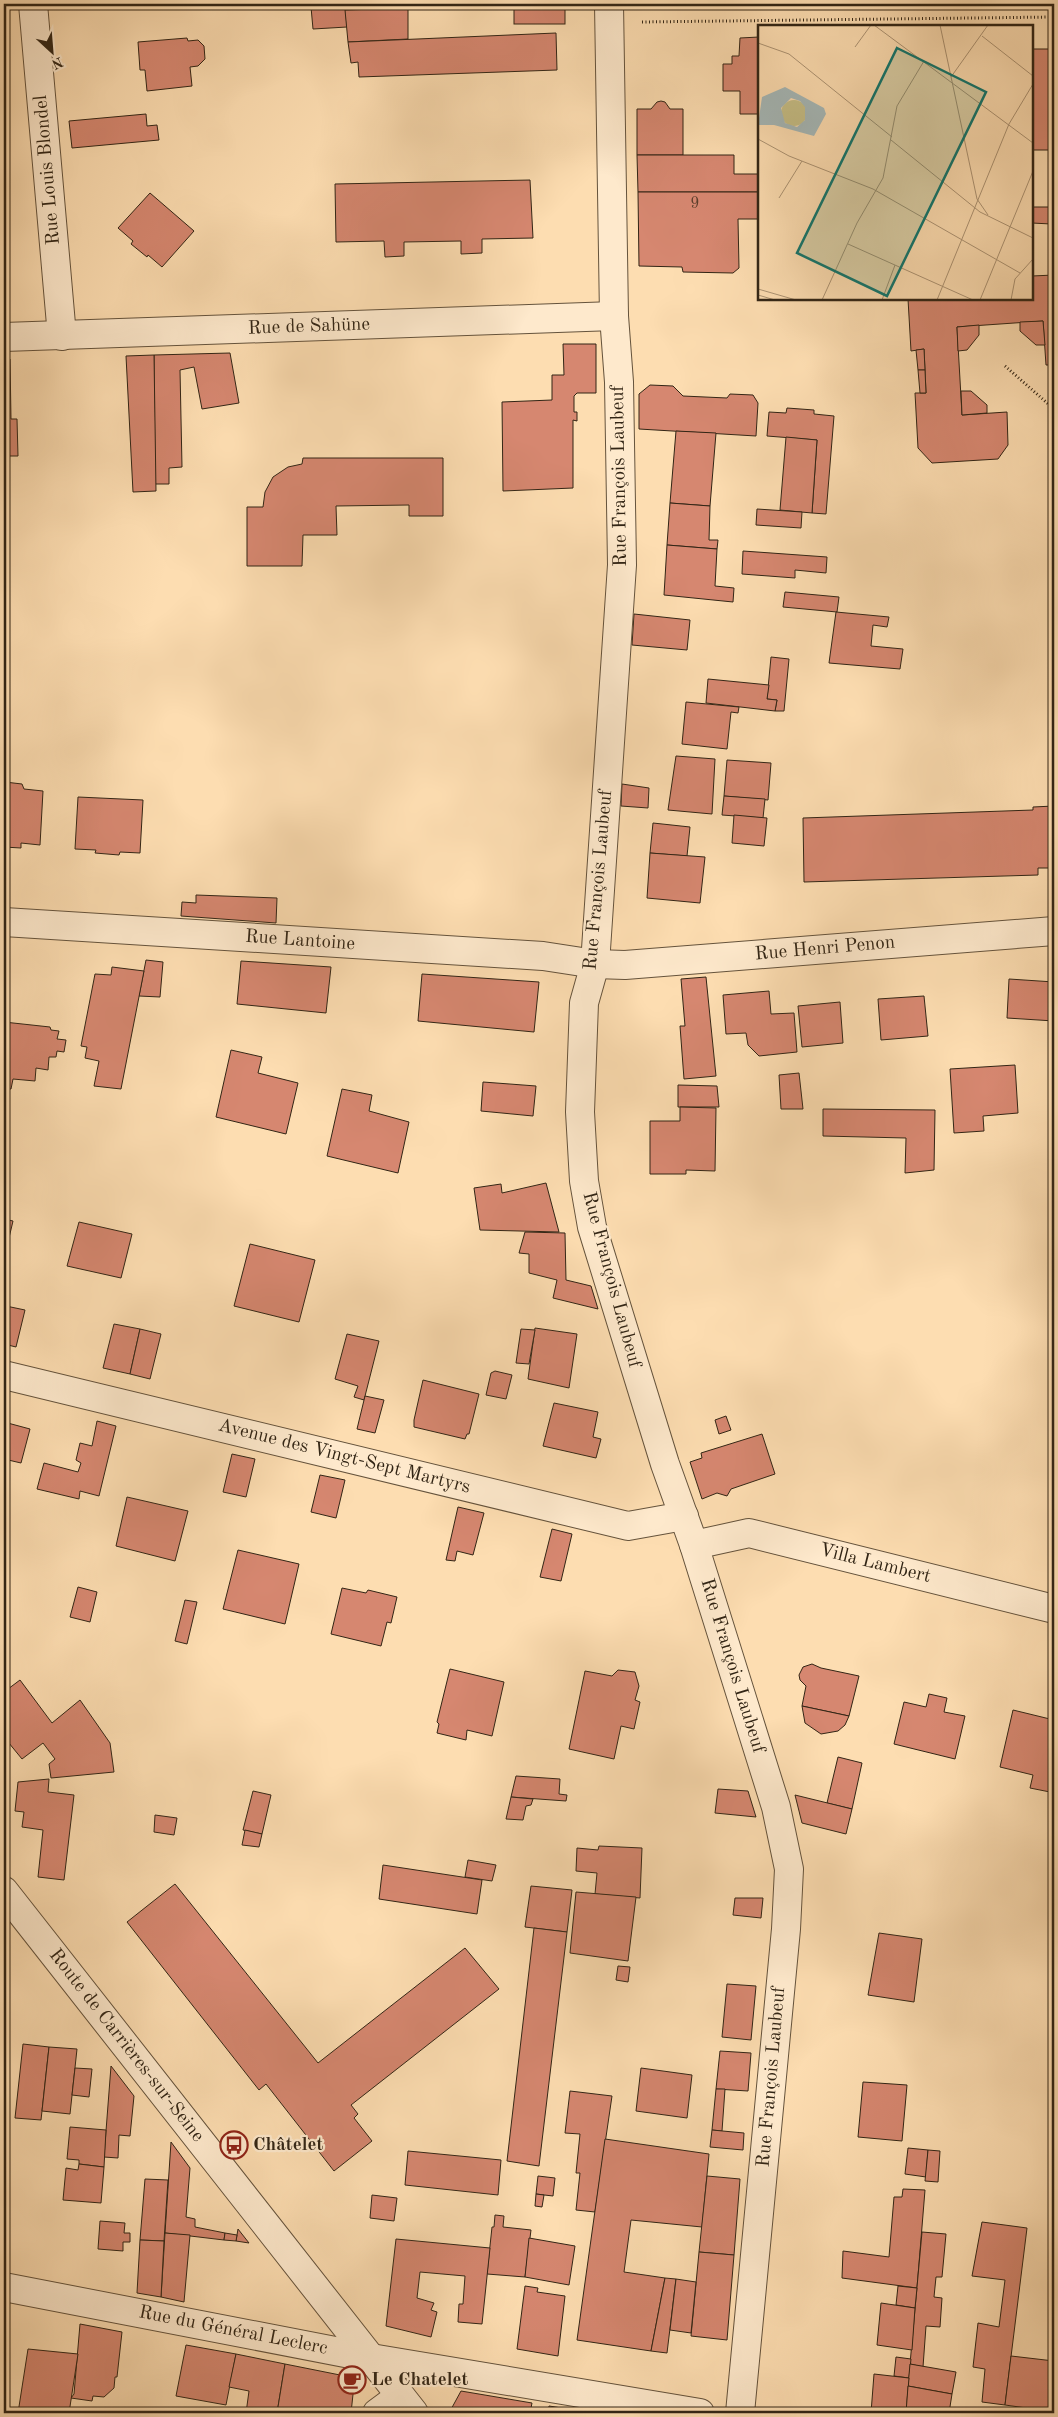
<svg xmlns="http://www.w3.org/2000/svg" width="1058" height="2417" viewBox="0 0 1058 2417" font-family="'Old Standard TT',serif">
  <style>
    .building { fill: #d68770; stroke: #322515 }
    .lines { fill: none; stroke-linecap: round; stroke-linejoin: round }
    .minor-casing { stroke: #65533c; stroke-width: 30 }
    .path { stroke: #322515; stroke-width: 3; stroke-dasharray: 1 2.5; stroke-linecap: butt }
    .minor { stroke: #fee9cc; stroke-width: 28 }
    .labels { text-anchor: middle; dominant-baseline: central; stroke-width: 4.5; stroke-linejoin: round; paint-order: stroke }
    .number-label { font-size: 16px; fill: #5b3e2c }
    .street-label { font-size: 19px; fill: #322515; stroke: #fee9cc }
    .poi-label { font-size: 19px; font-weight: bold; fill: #322515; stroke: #fee9cc; text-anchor: start }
    .inset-road { fill: none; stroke: #ac9373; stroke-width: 1 }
    .view { fill: #0f766e; fill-opacity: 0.15; stroke: #0f766e; stroke-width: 2.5 }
    .inset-edge { fill: none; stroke: #322515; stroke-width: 2.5 }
  </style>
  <rect width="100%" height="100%" fill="#fdddb1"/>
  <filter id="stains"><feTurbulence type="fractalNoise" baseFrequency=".004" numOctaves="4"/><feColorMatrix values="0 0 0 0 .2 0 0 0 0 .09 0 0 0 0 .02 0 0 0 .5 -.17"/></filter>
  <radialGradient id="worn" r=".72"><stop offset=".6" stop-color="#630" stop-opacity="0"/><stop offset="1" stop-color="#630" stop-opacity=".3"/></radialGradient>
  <!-- building -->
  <g class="building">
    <path d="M92,4H132V6L92,9Z"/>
    <path d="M345,4L347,27L313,29L311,7Z"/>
    <rect x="514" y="4" width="51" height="20"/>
    <path d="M408,8V39L348,42L345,10Z"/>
    <path d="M556,33L557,70L359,77L358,62L351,63L348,42Z"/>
    <path d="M759,37V114H740V91H723V64H732V56H739L740,38Z"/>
    <path d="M187,38L188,41L198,40L204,46L205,59L198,66L190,67L192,86L147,91L145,70H140L138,42Z"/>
    <rect x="1032" y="49" width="22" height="101"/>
    <path d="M661,101L665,102L670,109H683V155H637V109H651L657,102Z"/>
    <path d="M146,114L147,126L157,125L159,140L72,148L69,121Z"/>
    <path d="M637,155H734V174H759V192H638Z"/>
    <path d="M530,180L533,238L482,239V253L461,254V241L404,242V256L385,257L384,241L336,242L335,184Z"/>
    <path d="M638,192H759V219H738L739,268L733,273L683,272L682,267L639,266Z"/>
    <path d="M150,193L194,231L162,267L148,255L147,257L131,244L133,241L118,228Z"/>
    <path d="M1032,207H1051V224L1032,223Z"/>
    <path d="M1054,275V365H1046L1043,321L957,327L962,415L1007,412L1008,445L998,459L932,463L918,448L915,393H926L924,349L911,351L908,299H1032V276Z"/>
    <path d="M1043,321L1045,345H1036L1020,331V322Z"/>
    <path d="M979,325V335L967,350L958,351L957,327Z"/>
    <path d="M563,344H596V393H577L574,396V412H577V421L573,420V488L503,491L502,402L552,400V375H564Z"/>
    <path d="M924,349L925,370H918L916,350Z"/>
    <path d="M230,353L239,403L202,409L194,367L180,370L182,467L169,468V484H155L154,355Z"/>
    <path d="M154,355L156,491L133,492L126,356Z"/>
    <path d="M10,359L11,419H17L18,456H4V360Z"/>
    <path d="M918,370H925L926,393H920Z"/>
    <path d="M650,385L673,386L683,396L727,398L730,394L753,395L758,403L756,436L639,429V394Z"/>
    <path d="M961,391H971L987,405V413L962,415Z"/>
    <path d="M787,408L814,410V414L834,416L826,514L812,513L817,440L767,436L769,412L786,413Z"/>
    <path d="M676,431L716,433L710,506L670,503Z"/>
    <path d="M786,437L817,440L812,513L780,510Z"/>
    <path d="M303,458H443V516H409V505L336,506L337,535H303L302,566H247V507H263L265,492L273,477L288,467L302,464Z"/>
    <path d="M670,503L710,506L709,540H718L717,549L667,545Z"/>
    <path d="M757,509L802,512L801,528L756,525Z"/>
    <path d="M667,545L717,549L715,586L734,588L733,602L664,595Z"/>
    <path d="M743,551L827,557L826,573L795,570V578L742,574Z"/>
    <path d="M785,592L839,597L837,612L783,607Z"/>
    <path d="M836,612L889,617L887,627L873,625L871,646L903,649L900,669L829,663Z"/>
    <path d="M634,614L690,620L687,650L632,645Z"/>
    <path d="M771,657L789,659L784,711H775L777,700L767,699Z"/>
    <path d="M708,679L769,685L767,699L777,700L775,711L706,703Z"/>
    <path d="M686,702L739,707L738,713L731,712L727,749L682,744Z"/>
    <path d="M676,756L715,759L712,814L668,810Z"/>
    <path d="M727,760L771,763L768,800L724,796Z"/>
    <path d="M5,782L22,784L24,789L43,791L40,845L21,843V848L4,847Z"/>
    <path d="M622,784L649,788L648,808L621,806Z"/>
    <path d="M724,796L765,799L763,818L722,815Z"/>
    <path d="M78,797L143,800L140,853L120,852L119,855L95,853L96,850L75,849Z"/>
    <path d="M1054,806V868H1038V875L804,882L803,818L1033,810V807Z"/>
    <path d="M734,815L767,818L764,846L732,843Z"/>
    <path d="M653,823L690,827L687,856L650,853Z"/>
    <path d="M650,853L705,857L700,903L647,898Z"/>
    <path d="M196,895L277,898L276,923L181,916L182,902L196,903Z"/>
    <path d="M146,960L163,962L160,997L139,996Z"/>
    <path d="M241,961L331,967L326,1013L237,1004Z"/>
    <path d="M112,967L144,971L121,1089L94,1086L99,1061L85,1058L87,1047L81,1046L95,974L111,975Z"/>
    <path d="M422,974L539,982L534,1032L418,1021Z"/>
    <path d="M706,977L716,1076L684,1079L680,1026H685L681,979Z"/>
    <path d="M1009,979L1054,982V1021L1007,1018Z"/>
    <path d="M769,991L771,1014L794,1013L797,1052L759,1056L748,1045L746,1033L726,1034L723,995Z"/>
    <path d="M924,996L928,1036L881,1040L878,999Z"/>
    <path d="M840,1002L843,1043L802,1047L798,1006Z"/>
    <path d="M4,1022L50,1027L51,1030L59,1031L57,1039L66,1040L64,1052L57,1051L56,1057H49L48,1070L36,1068L35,1081L13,1079L11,1089H4Z"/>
    <path d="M231,1050L262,1057L258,1073L298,1083L286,1134L216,1117Z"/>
    <path d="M1015,1065L1018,1113L983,1116L984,1131L954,1133L950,1069Z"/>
    <path d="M799,1073L803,1109H781L779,1075Z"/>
    <path d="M483,1082L536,1086L533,1116L481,1111Z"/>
    <path d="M678,1085L717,1086L719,1107H678Z"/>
    <path d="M342,1089L372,1095L369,1111L409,1122L398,1173L327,1156Z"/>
    <path d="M680,1107L716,1108L715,1171L686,1170V1174H650V1121H680Z"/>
    <path d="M823,1109L935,1110L934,1170L905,1173L906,1138L823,1136Z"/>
    <path d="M546,1183L559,1232L480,1230L474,1188L501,1184L502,1193Z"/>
    <path d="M4,1219L13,1221L4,1259Z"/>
    <path d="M79,1222L132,1234L121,1278L67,1266Z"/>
    <path d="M525,1232L565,1233L566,1280L591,1286L598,1309L553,1298L557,1280L529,1273V1254L519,1253Z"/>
    <path d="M250,1244L315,1260L299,1322L234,1306Z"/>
    <path d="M6,1306L25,1310L16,1347L4,1344Z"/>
    <path d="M114,1324L140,1329L130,1374L103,1368Z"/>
    <path d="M535,1328L577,1334L569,1388L528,1379Z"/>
    <path d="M140,1329L161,1334L150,1379L130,1374Z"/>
    <path d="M521,1329L535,1330L529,1364L516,1363Z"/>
    <path d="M347,1334L379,1341L364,1400L354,1397L358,1386L335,1379Z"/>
    <path d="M495,1371L512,1375L506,1399L486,1395L491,1373Z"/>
    <path d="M423,1380L479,1394L469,1434H467L465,1439L414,1427V1420Z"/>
    <path d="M365,1396L384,1400L375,1433L357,1429Z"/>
    <path d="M554,1403L598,1412L593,1437L601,1439L596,1458L543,1446Z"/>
    <path d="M726,1416L731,1430L719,1434L715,1420Z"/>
    <path d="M97,1421L116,1426L99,1496L80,1491L79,1499L37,1489L44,1463L78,1472L81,1463L76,1460L80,1443L92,1446Z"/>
    <path d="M4,1422L30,1429L21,1463L4,1459Z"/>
    <path d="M762,1434L775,1474L731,1489L727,1496L717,1493L702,1499L690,1462L702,1458L701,1453Z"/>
    <path d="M232,1454L255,1459L246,1497L223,1492Z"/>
    <path d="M320,1475L345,1480L336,1518L311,1512Z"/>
    <path d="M127,1497L188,1511L175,1561L116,1546Z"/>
    <path d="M458,1507L484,1513L473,1555L457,1551L455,1561L446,1560Z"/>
    <path d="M552,1529L572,1534L561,1581L540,1577Z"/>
    <path d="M238,1550L299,1564L285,1624L223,1609Z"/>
    <path d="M78,1587L97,1592L90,1622L70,1617Z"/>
    <path d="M342,1588L366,1593L368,1590L397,1597L391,1623L387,1622L381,1646L331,1634Z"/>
    <path d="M185,1600L197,1602L187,1644L175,1641Z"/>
    <path d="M812,1664L821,1668L859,1676L849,1716L802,1706L806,1686L800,1680L799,1675L803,1667Z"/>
    <path d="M450,1669L504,1682L492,1736L467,1730L466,1740L437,1733L439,1724L437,1722Z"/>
    <path d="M618,1670L635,1672L639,1686L635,1700L640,1702L634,1729L621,1726L614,1759L569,1749L585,1671L612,1676Z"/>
    <path d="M20,1680L52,1723L80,1700L110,1743L114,1772L51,1778L49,1764L55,1759L43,1743L22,1759L4,1737V1692Z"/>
    <path d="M929,1694L947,1698L944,1712L965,1716L955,1759L894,1744L904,1702L926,1707Z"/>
    <path d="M802,1706L849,1716L845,1725L838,1731L821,1734L805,1723Z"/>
    <path d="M1013,1710L1054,1720V1779L1050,1792L1030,1788L1033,1775L1000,1767Z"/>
    <path d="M838,1757L862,1763L852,1809L827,1803Z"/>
    <path d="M516,1776L560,1779L559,1794L567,1795L566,1801L511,1797Z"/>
    <path d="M49,1779L48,1792L74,1795L64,1880L38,1877L43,1830L22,1827L24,1812L15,1811L18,1782Z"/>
    <path d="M718,1789L748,1791L756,1817L715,1813Z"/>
    <path d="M253,1791L271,1795L262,1834L243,1830Z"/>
    <path d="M795,1795L852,1809L846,1834L802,1823Z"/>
    <path d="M511,1797L533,1799L531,1805L526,1806L523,1820L506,1819Z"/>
    <path d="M155,1815L177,1818L174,1835L154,1832Z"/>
    <path d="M245,1830L262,1834L259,1847L242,1845Z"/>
    <path d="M599,1846L642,1848L640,1898L595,1894L597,1873L576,1871L577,1848L598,1850Z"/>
    <path d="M468,1860L496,1865L492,1881L465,1877Z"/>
    <path d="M383,1865L482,1880L477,1914L379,1899Z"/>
    <path d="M175,1884L318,2063L465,1948L499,1989L351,2105L358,2114L354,2118L372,2141L334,2171L266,2084L259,2090L127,1922Z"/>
    <path d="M531,1886L572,1890L567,1932L525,1927Z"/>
    <path d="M576,1892L636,1897L628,1961L570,1953Z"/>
    <path d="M735,1898H763L761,1918L733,1915Z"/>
    <path d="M534,1928L567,1932L539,2166L507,2161Z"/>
    <path d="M879,1933L922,1939L914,2002L868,1995Z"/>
    <path d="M618,1966L630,1967L628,1982L616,1980Z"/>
    <path d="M727,1984L756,1986L751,2040L722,2037Z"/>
    <path d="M23,2044L49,2047L41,2120L15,2118Z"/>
    <path d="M49,2047L77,2049L70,2114L42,2111Z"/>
    <path d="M720,2051L751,2053L748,2091L716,2089Z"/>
    <path d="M111,2066L134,2096L130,2136L119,2135L118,2158L104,2157Z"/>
    <path d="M75,2068L92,2069L89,2097L72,2095Z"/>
    <path d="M641,2068L692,2075L687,2118L636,2111Z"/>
    <path d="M863,2082L907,2085L902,2141L858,2137Z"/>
    <path d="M716,2089H725L722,2131L712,2130Z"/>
    <path d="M570,2091L612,2096L595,2212L576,2210L580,2173H576L580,2134L565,2133Z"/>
    <path d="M70,2127L106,2130L104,2167L79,2164V2160L67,2159Z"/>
    <path d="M712,2130L744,2133L743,2150L710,2147Z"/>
    <path d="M605,2139L709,2154L702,2227L631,2220L624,2272L665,2278L651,2351L577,2340Z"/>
    <path d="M171,2142L190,2168L186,2217L195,2219V2227L225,2233L224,2240L165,2233Z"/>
    <path d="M908,2148L928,2150L926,2177L905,2174Z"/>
    <path d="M928,2150L940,2151L938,2182L925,2181Z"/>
    <path d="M408,2151L501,2160L498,2195L405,2185Z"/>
    <path d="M79,2164L104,2167L101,2203L63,2200L66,2168L78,2170Z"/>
    <path d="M538,2176L555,2178L553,2196L536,2194Z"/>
    <path d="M707,2176L740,2179L734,2255L699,2252Z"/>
    <path d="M145,2179L168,2180L164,2241L140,2240Z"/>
    <path d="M903,2189L925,2190L917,2288L842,2278L843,2251L889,2257L894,2197H902Z"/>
    <path d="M536,2194L544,2195L542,2207L535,2206Z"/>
    <path d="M372,2195L397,2198L394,2221L370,2218Z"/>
    <path d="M495,2215L504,2216L503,2227L531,2230L525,2277L487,2274L492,2227H494Z"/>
    <path d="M100,2221L125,2223L124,2233H130V2242H123V2251L98,2249Z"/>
    <path d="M982,2222L1027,2228L1005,2405L982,2402L985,2369L973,2367L978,2323L999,2327L1005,2280L972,2276Z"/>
    <path d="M238,2229L249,2243L236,2241Z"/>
    <path d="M922,2232L946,2234L942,2277H936L934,2297L942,2298L940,2327L926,2326L923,2367L910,2364Z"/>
    <path d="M165,2233L190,2235L184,2302L161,2297Z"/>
    <path d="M225,2233L237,2235L236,2241L224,2240Z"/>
    <path d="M529,2238L575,2246L569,2285L525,2277Z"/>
    <path d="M396,2239L490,2248L482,2324L458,2322L459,2304H463L465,2276L420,2272L417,2298L434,2303L431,2310L437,2312L431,2337L386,2326Z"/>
    <path d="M140,2240L164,2241L161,2297L137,2293Z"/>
    <path d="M699,2252L734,2255L727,2340L691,2336Z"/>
    <path d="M665,2278L676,2279L667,2353L651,2351Z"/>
    <path d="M676,2279L696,2282L691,2333L670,2330Z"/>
    <path d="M525,2286L538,2288L537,2292L565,2296L558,2356L517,2349Z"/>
    <path d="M898,2286L917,2288L915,2308L896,2305Z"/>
    <path d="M881,2303L915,2308L912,2350L877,2345Z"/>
    <path d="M80,2324L122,2332L117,2377H115L114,2388L104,2397L93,2396L92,2401L71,2398L74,2394Z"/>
    <path d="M186,2345L236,2354L226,2405L176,2396Z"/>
    <path d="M28,2349L78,2354L69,2413H18Z"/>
    <path d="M236,2354L285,2364L277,2413H246L249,2391L229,2387Z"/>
    <path d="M1011,2356L1054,2361L1048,2411L1005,2405Z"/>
    <path d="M896,2357L911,2359L909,2378L894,2376Z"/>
    <path d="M285,2364L350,2377L354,2385L351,2413H277Z"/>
    <path d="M910,2364L956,2372L952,2394L908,2386Z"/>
    <path d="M874,2374L909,2378L906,2413H871Z"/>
    <path d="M908,2386L952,2394L949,2413H906Z"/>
    <path d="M461,2391L532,2403L530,2413H449Z"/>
    <path d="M549,2406L568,2409V2413H548Z"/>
  </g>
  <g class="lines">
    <!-- minor casing -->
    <g class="minor-casing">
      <g id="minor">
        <path d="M33,4L62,336"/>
        <path d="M609,4L614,316L619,382L622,565L595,964L584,1003L580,1112L584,1181L592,1227L665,1464L694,1545L776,1807L789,1869L786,1929L740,2413"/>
        <path d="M4,337L614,316"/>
        <path d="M4,922L543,956L595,964L625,965L1054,931"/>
        <path d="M4,1375L628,1526L684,1516"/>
        <path d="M694,1545L749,1533L1054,1609"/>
        <path d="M4,1891L414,2413"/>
        <path d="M4,2287L371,2358L700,2413"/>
        <path d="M377,2413L400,2396"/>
      </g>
    </g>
    <!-- path -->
    <g class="path">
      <path d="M642,22L1054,17"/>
      <path d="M1005,366L1054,409"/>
    </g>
    <!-- minor -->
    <use href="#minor" class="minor"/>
  </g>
  <!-- icons -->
  <defs>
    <g id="bus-ring" transform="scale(1.4375)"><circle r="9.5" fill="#fee9cc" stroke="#8f2418" stroke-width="1.5"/><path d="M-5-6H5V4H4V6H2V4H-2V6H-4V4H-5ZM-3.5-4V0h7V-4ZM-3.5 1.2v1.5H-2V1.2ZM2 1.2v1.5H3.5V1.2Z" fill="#8f2418"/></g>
    <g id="cafe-ring" transform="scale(1.4375)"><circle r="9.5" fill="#fee9cc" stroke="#8f2418" stroke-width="1.5"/><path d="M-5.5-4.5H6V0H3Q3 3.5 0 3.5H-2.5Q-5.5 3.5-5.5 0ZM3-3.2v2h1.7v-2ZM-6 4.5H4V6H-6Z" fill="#8f2418"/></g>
  </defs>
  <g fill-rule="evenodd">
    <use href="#bus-ring" x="234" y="2145"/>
    <use href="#cafe-ring" x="352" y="2380"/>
  </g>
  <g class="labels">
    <!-- number labels -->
    <g class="number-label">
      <text x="695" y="204">9</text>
    </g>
    <!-- street labels -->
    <g class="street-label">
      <text transform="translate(48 170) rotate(-95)">Rue Louis Blondel</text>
      <text transform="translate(309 327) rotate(-2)">Rue de Sahüne</text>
      <text transform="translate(620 476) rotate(-91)">Rue François Laubeuf</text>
      <text transform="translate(599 880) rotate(-85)">Rue François Laubeuf</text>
      <text transform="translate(300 941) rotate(4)">Rue Lantoine</text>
      <text transform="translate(825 949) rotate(-5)">Rue Henri Penon</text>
      <text transform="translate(611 1280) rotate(75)">Rue François Laubeuf</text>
      <text transform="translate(344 1457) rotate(14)">Avenue des Vingt-Sept Martyrs</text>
      <text transform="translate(875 1564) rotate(14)">Villa Lambert</text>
      <text transform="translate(732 1666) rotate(73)">Rue François Laubeuf</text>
      <text transform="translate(126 2046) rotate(52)">Route de Carrières-sur-Seine</text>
      <text transform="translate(772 2077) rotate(-85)">Rue François Laubeuf</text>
      <text transform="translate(233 2331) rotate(11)">Rue du Général Leclerc</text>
    </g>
    <!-- poi labels -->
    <g class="poi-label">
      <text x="253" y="2145">Châtelet</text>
      <text x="371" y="2380">Le Chatelet</text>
    </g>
  </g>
  <!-- overview -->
  <g transform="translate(758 25)">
    <rect width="275" height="275" fill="#fdddb1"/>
    <path d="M23 88a13 13 0 1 1 26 0a13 13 0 1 1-26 0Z" fill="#c6bf87"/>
    <path d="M27,62L66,83L68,89L56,111L16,100H0L4,72ZM33,73L42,76L47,82V95L39,102L27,98L23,83Z" fill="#a5b8b8" fill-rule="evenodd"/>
    <path class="inset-road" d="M116,0L275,118M182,0L219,174L230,190M224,11L275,51M0,18L31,29L134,112M97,22L113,0M193,52L230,0M0,114L31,131L115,164L262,248M133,115L222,187L275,213M21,173L44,136M90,219L215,275M0,264L38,275M0,270L17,275M64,275L99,198L125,153L139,81L166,36M124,275L137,240M179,275L251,99L275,59M222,275L275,146M253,275L257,254L275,234"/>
    <path class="view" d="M139,23L228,67L129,271L39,228Z"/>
    <rect width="275" height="275" class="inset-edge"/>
  </g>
  <!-- margin -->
  <rect width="1058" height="2417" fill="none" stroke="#fdddb1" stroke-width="20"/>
  <rect x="5" y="5" width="1048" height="2407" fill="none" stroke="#322515" stroke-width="2.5"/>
  <rect x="10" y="10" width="1038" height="2397" fill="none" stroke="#322515"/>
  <!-- north arrow -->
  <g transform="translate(52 52) rotate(154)" stroke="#fee9cc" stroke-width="4" paint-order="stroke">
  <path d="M0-4L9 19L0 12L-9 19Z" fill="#322515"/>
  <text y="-8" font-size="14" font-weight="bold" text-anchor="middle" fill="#322515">N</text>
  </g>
  <rect width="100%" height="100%" filter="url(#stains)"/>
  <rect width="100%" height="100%" fill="url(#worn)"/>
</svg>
